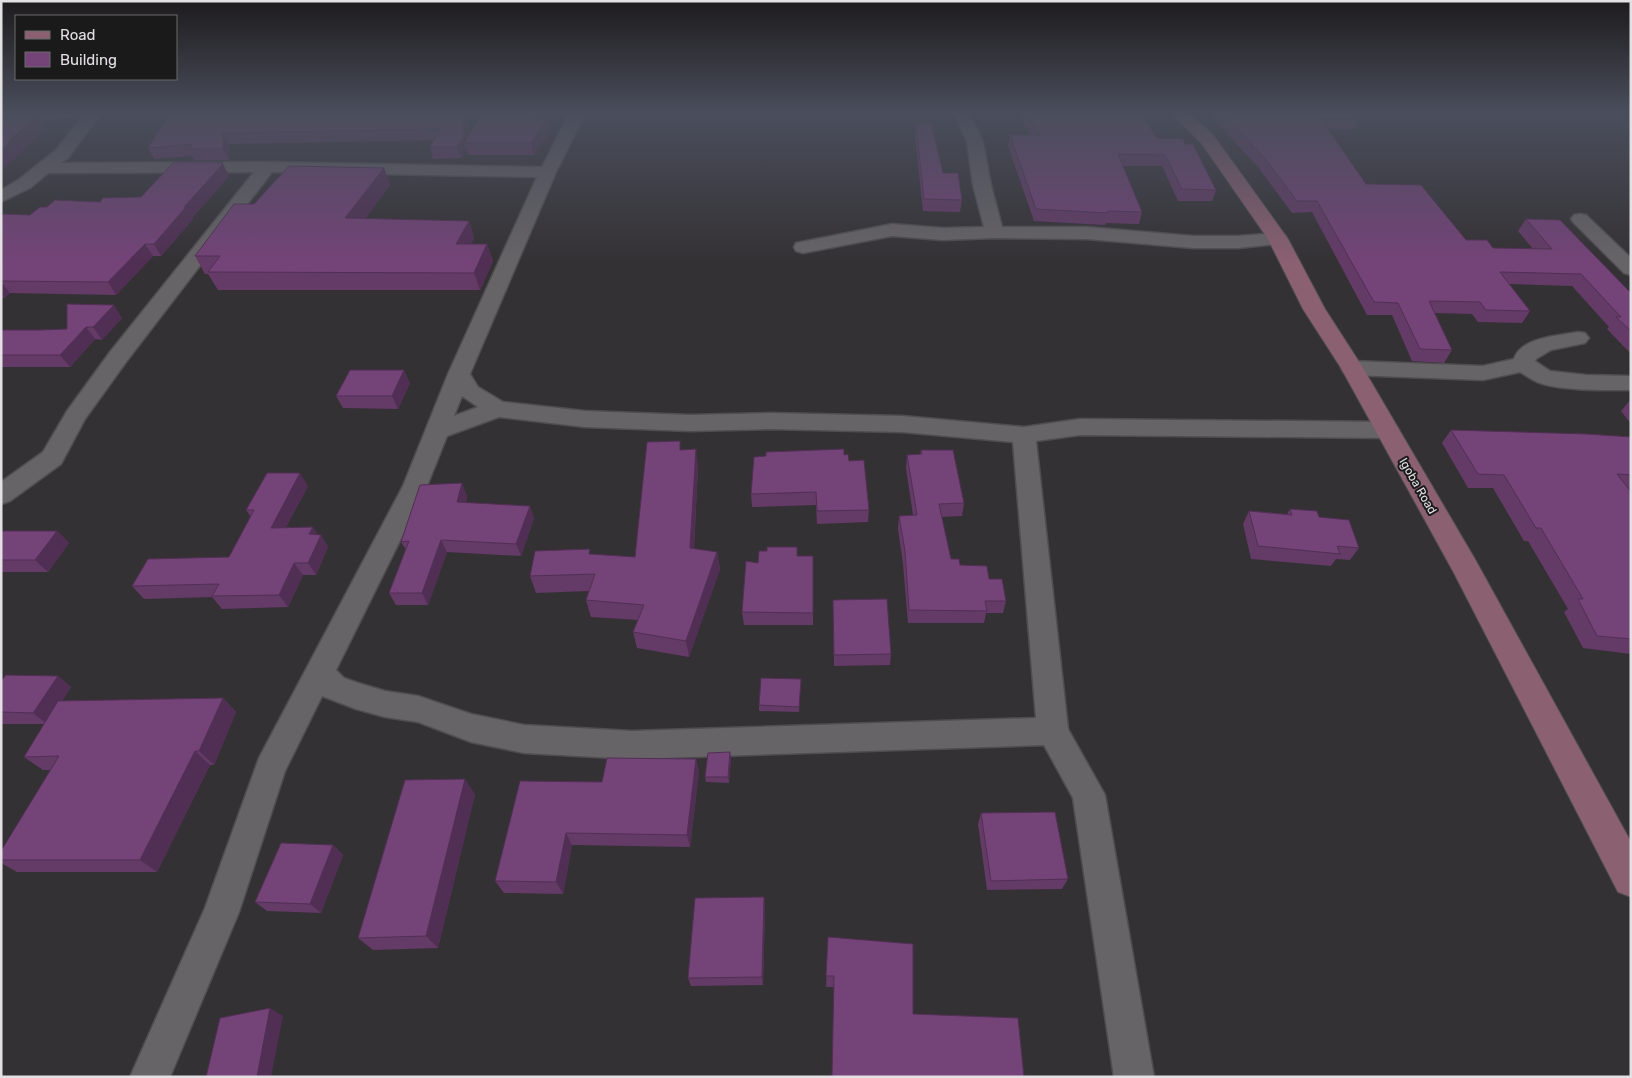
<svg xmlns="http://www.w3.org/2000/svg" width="1632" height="1078" viewBox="0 0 1632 1078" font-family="Rubik,sans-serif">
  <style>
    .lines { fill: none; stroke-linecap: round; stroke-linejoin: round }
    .street-casing { stroke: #4f4d4f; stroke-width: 3 }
    .secondary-casing { stroke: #4f4d4f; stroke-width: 2 }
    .street { fill: #676467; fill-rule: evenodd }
    .secondary { fill: #8b6071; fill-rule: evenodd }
    .wall { fill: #643a67 }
    .shaded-wall { fill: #512f54 }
    .building { fill: #744378; stroke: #512f54 }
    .labels { text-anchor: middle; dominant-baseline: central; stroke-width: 4; stroke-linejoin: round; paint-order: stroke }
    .street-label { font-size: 12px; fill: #e3e1e3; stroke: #1b1a1b }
  </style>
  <rect width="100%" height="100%" fill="#343134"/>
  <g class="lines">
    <!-- street casing -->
    <g class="street-casing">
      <g id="street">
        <path d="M35,112H74L71,115L66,117L1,127V117Z"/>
        <path d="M86,112H102L68,158L61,163L267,162L542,167L570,112H586L556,172L470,374L478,387L503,402L585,411L690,415L770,413L902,416L1024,427L1080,419L1387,422L1395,424L1399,430L1395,436L1387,438L1080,435L1036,441L1068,729L1105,795L1154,1077H1114L1073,798L1044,745L632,759L524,753L471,742L418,722L385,717L356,709L322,696L285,771L239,912L170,1077H130L205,908L259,758L403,486L448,374L537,177L272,172L126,362L85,419L61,464L10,501L1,504V482L43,452L67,411L110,352L254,172L48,173L30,188L1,202V190L18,180L56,150ZM462,396L478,407L454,416ZM499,417L585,427L690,431L770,429L902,432L1013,442L1036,718L632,731L524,725L471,714L418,696L385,691L358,683L344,678L336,670L427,486L447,436Z"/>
        <path d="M953,112H969L983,142L991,185L1002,227H1087L1193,236H1238L1278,233L1285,235L1287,239L1285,243L1238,248H1193L1087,239L994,238L943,240L892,236L803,253L796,251L794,247L796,243L892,224L943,228L984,227L973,185L967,142Z"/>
        <path d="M1580,214L1586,215L1631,258V275L1624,273L1574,223L1571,219L1574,215Z"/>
        <path d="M1578,332L1585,333L1589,338L1585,343L1551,350L1536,359L1535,361L1550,371L1586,375L1631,376V390C1607,390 1557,391 1537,382C1531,379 1525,375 1520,372L1483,380L1352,375L1344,373L1341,368L1344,363L1352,361L1483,366L1514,359C1521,337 1558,336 1578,332Z"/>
      </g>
    </g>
    <!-- secondary casing -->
    <g class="secondary-casing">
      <path id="secondary" d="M1170,112H1188L1214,136L1288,239L1325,309L1363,368L1476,561L1631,842V897L1618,892L1454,573L1341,368L1303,309L1268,239L1202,144Z"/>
    </g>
    <!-- street -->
    <use href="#street" class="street"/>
    <!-- secondary -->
    <use href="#secondary" class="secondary"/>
  </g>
  <!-- wall -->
  <g class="wall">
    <path d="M466,112L467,139L483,112H548L543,120L549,132L534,155H468L466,149L461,158L433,159L430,147L434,140L229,144V160H194L191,156L154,159L148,148L170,114Z"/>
    <path d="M1020,112H1071L1072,115L1157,138L1185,144L1216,190L1212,201H1178L1162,166H1122L1142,212L1139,224L1106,223L1105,225L1034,221L1008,146L1010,135H1031L1019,117Z"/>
    <path d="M1207,112H1352L1359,118L1354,129L1329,130L1366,184L1466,240L1493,248L1533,249L1518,231L1526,219L1631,293V354L1607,329L1609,327L1572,286L1509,284L1530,311L1522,323L1478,322L1472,314L1434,313L1452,350L1444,363L1412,361L1392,315H1367L1312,212L1292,213L1258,167Z"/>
    <path d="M916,125L943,173L962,200L960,212L923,211L915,136Z"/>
    <path d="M384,168L390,185L365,219L469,221L474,238L471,244H487L493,261L480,290H218L208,274H205L195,256L254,204Z"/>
    <path d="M228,174V177L192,218L193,219L161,256H153L116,295L10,293L4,298H1V216L30,215L100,202L141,197Z"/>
    <path d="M122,318L102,340L95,339L70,367H1V330H41L67,329Z"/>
    <path d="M410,383L398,409L343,408L336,396Z"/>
    <path d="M1631,399V424L1621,411Z"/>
    <path d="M1451,430L1631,437V489H1628L1631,492V654L1583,648L1564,612L1568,609L1528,541H1524L1493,488H1468L1442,443Z"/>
    <path d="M682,450L698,467L694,549L717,552L720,569L689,657L637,648L633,632L638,620L591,617L586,600L589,591L536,593L530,576L591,554L635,557Z"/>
    <path d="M921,450L964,503L962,516L941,517L951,559L960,565L989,579L1006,601L1003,613H986L984,623H908L903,564L898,529L899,516L913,515L906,468L907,455L920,454Z"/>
    <path d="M844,455L849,461L869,510L868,522L817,524L816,505L752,507L751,494Z"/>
    <path d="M308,486L286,527L321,535L328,547L316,575H303L288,607L222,609L212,597L144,599L132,586L229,557L251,517L246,510Z"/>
    <path d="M467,496L466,502L534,518L521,556L447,552L428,605H396L389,593L406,550L401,542Z"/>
    <path d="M1290,509L1319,517L1359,548L1350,560L1336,559L1331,566L1251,559L1243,524L1249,511L1287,514Z"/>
    <path d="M57,531L69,543L48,572H1V532Z"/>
    <path d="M797,547V556H813V625H744L742,612L758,563L767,551Z"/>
    <path d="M833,600L891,654L890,665L834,666Z"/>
    <path d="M58,676L71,687L62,701L223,698L236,712L214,765H210L157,872H17L1,863V851L51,770H43L24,757L44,724H1V681Z"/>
    <path d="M801,679L799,712L759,711V705Z"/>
    <path d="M731,758L729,783L706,782L705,777Z"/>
    <path d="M696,759L699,772L690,847L572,845L563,894L504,893L495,881L602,782Z"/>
    <path d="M475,794L438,948L373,950L358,938Z"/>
    <path d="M981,813L1068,879L1062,889L987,890L978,824Z"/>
    <path d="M333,845L343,855L321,913L267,911L255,902Z"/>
    <path d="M764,897L765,907L763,985L691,986L688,978Z"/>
    <path d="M828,937L913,1014L833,987H826Z"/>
  </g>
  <!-- shaded-wall -->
  <g class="shaded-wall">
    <path d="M463,112H466L467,143H464L466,149L461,158L457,147Z"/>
    <path d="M539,112H548L537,131L534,120Z"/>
    <path d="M38,115L46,128L20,153L15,160L12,161L1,171V149Z"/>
    <path d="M546,120L549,132L534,155L531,143Z"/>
    <path d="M223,133L229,144V160L223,149Z"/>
    <path d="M222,162L228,174V177L192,218L193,219L161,256L154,244Z"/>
    <path d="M384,168L390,185L353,235L345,218Z"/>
    <path d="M469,221L474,238L462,261L456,244Z"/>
    <path d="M145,244L153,256L116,295L108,282Z"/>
    <path d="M487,244L493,261L480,290L474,273Z"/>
    <path d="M1,282L10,293L4,298L1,295Z"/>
    <path d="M114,305L122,318L102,340L93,327Z"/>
    <path d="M86,327L95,339L70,367L60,355Z"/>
    <path d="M404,370L410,383L398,409L392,396Z"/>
    <path d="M696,449L698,467L693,565L690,548Z"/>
    <path d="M300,473L308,486L279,540L271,528Z"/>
    <path d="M462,483L467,496L462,515L457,502Z"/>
    <path d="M530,506L534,518L521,556L516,544Z"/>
    <path d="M313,527L319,537L321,535L328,547L316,575L308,563L309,534Z"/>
    <path d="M57,531L69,543L48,572L35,560Z"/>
    <path d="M441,540L447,552L428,605L422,593Z"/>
    <path d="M717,552L720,569L689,657L686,641Z"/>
    <path d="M294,563L303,575L288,607L279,595Z"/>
    <path d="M58,676L71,687L47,724L33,713Z"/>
    <path d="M223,698L236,712L214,765L199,751Z"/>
    <path d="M195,751L210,765L157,872L140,860Z"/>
    <path d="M730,752L731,758L729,783L728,777Z"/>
    <path d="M696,759L699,772L690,847L687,835Z"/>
    <path d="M465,779L475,794L438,948L426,936Z"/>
    <path d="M566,833L572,845L563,894L556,882Z"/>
    <path d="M333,845L343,855L321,913L310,904Z"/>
    <path d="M764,897L765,907L763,985L762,977Z"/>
    <path d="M270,1008L283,1016L271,1077H257Z"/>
  </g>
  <!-- building -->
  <g class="building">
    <path d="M229,112H463L464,136L457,147H430L440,129L223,133V149H188L193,144L148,148L170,114L222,113Z"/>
    <path d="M483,112H539L534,120H546L531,143H464Z"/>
    <path d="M1025,112H1071L1072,115L1140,113L1157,138L1183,139L1185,144H1193L1216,190L1182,189L1165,155L1118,154L1142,212L1108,211V213L1036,209L1010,135H1040Z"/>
    <path d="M1221,112H1352L1359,118L1321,119L1366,184L1421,185L1466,240H1487L1493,248L1552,249L1526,219L1560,220L1631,293V331L1616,317H1621L1581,274L1500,272L1530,311L1486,310L1480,302L1429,301L1452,350L1420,349L1398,303L1374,302L1317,201H1297L1263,156Z"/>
    <path d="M38,115L11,139L6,147L2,148L1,149V119Z"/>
    <path d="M931,122L943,173H958L962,200L924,199L916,125Z"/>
    <path d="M174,162H222V165L184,207H186L154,244H145L108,282L1,281V216L3,214L30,215L40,207H47L55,200L100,202L103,198L141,197Z"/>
    <path d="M289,166L384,168L345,218L469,221L456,244H487L474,273L208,272L220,256H195L234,204H254Z"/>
    <path d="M67,304L114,305L93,327H86L60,355H1V330H41L67,329Z"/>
    <path d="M350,370H404L392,396H336Z"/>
    <path d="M1451,430L1587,434L1631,437V475L1617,474L1631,492V639L1597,636L1578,599H1583L1541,528H1536L1504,475L1478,474Z"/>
    <path d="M680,441V450L696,449L690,548L717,552L686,641L633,632L644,605L586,600L595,574L530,576L535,551L590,549L589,554L635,557L647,442Z"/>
    <path d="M844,449V455L848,454L849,461L864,460L869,510L817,511L816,492L751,494L754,457L766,456V452Z"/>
    <path d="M921,450H953L964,503L939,504L951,559H959L960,565L987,566L989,579H1002L1006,601H985L987,611L909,610L905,551L899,516L917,515L907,455L922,454Z"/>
    <path d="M267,473H300L271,528L313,527L309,534L321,535L308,563H294L279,595L212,596L219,584L132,586L148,559L229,557L254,510H246Z"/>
    <path d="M462,483L457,502L530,506L516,544L441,540L422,593H389L409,541L401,542L420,485Z"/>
    <path d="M1290,509L1317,511L1319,517L1349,520L1359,548L1337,546L1340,554L1258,546L1249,511L1292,515Z"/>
    <path d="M2,531H57L35,560H1V532Z"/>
    <path d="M767,547H797V556H813V613L742,612L746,561L758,563L759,551H767Z"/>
    <path d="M887,599L891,654L834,655L833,600Z"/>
    <path d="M6,675L58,676L33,713L1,712V681Z"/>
    <path d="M761,678L801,679L799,707L759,705Z"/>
    <path d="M223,698L199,751H195L140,860H1V851L59,756L24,757L58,701Z"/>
    <path d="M730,752L728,777H705L708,753Z"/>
    <path d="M607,758L696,759L687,835L566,833L556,882L495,881L520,781L602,782Z"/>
    <path d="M465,779L426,936L358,938L405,780Z"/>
    <path d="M1055,812L1068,879L991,881L981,813Z"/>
    <path d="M281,843L333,845L310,904L255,902Z"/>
    <path d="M764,897L762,977L688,978L695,898Z"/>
    <path d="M828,937L913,944V1014L1018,1018L1024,1077H832L834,976H826Z"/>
    <path d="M270,1008L257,1077H206L220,1018Z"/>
  </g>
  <!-- sky -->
  <linearGradient id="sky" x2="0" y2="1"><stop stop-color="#1d1b1d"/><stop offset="0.43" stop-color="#4a4e5c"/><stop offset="1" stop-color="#4a4e5c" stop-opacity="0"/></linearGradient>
  <rect width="1632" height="263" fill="url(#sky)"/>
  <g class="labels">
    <!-- street labels -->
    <g class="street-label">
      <text transform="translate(1418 486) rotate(60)">Igoba Road</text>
    </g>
  </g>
  <!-- border -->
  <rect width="1632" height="1078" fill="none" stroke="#e3e1e3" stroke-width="5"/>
  <!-- legend -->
  <rect x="15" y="15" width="162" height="65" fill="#1b1a1b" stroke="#6b6a6b"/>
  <rect x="25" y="31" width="25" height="8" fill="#8b6071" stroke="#6b6a6b"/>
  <text x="60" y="40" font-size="15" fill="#e3e1e3">Road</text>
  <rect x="25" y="52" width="25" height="15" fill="#744378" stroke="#6b6a6b"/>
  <text x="60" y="65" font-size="15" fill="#e3e1e3">Building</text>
</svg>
